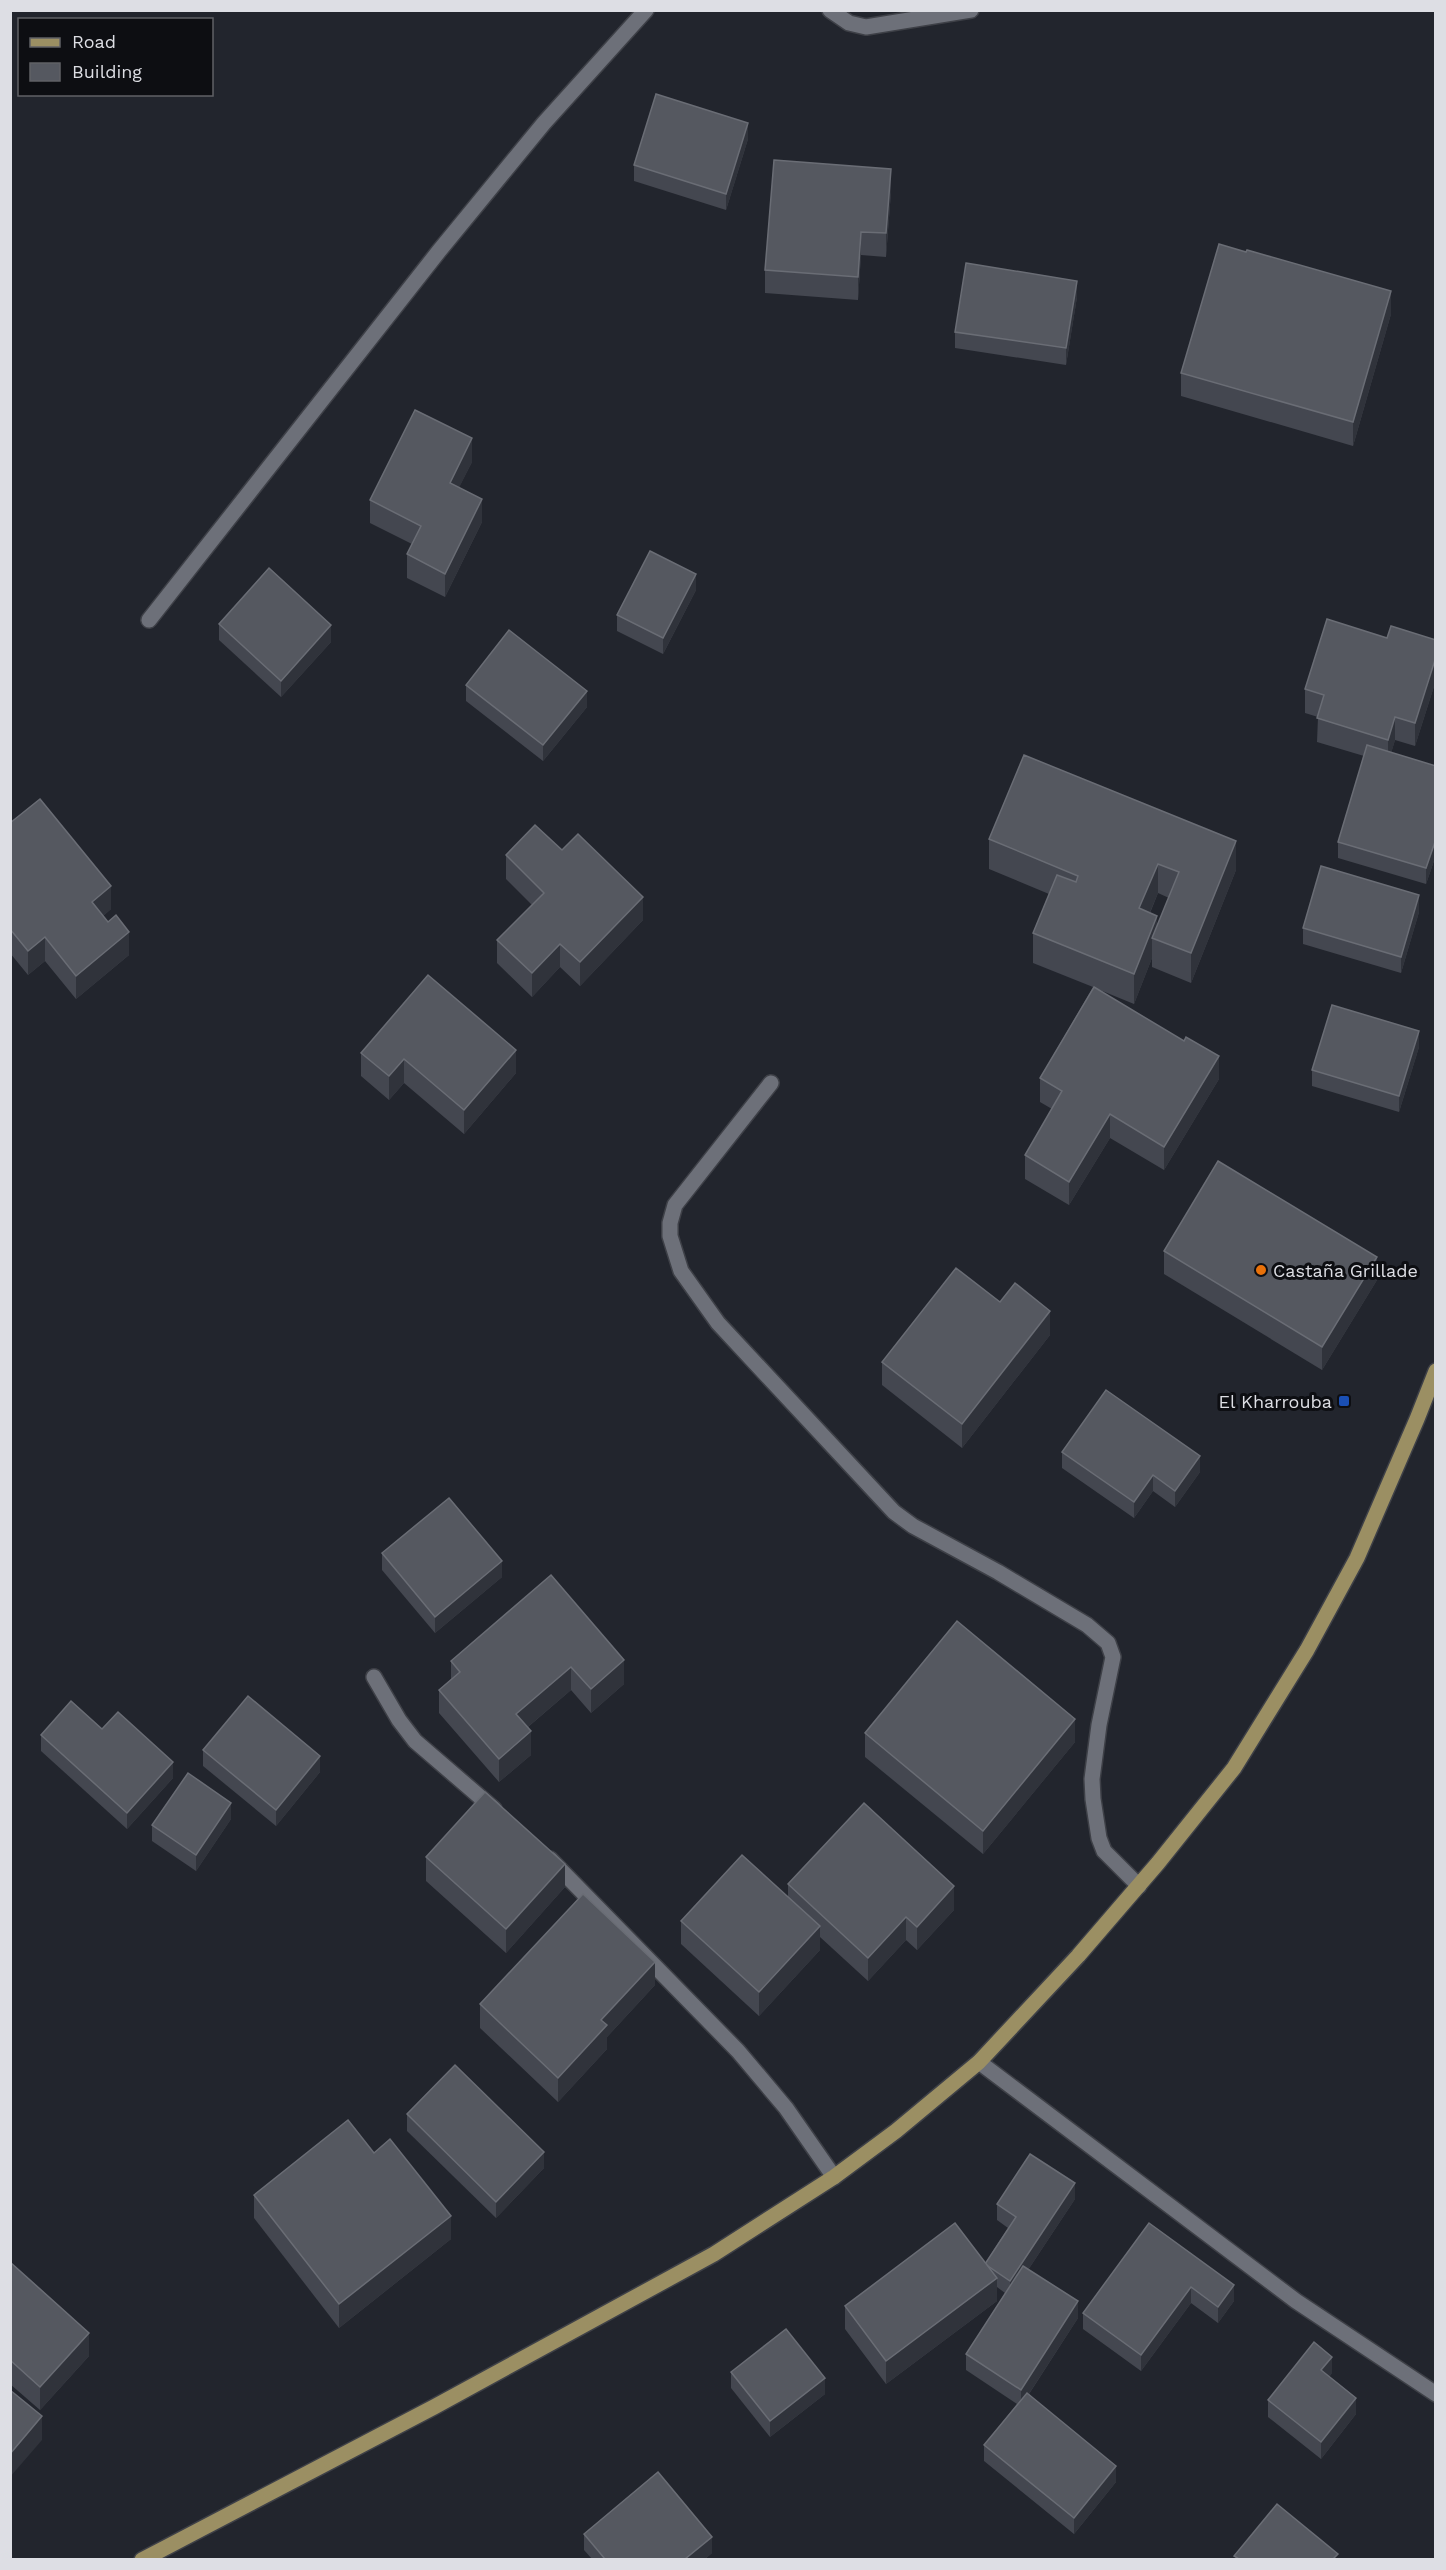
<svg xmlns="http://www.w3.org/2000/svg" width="1446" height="2570" viewBox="0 0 1446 2570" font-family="'Work Sans',sans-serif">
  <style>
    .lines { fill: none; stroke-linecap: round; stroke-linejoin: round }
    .lane-casing { stroke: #3e4047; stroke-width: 18 }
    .street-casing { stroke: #3e4047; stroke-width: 18 }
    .primary-casing { stroke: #3e4047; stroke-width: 18 }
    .lane { stroke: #6d7079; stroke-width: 15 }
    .street { stroke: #6d7079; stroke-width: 15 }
    .primary { stroke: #9b8f63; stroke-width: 15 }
    .wall { fill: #444750; fill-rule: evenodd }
    .shaded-wall { fill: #30333b }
    .building { fill: #555860; stroke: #6a6d75; stroke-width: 1.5 }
    .food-dot { fill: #e8710a; stroke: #0d0e12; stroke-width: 2 }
    .transit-dot { fill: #1a4fb4; stroke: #0d0e12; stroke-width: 2 }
    .labels { text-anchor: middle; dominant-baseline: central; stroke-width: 6; stroke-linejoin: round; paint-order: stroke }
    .poi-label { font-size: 18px; fill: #dddee4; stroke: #0d0e12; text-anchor: start }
  </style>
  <rect width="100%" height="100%" fill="#22252d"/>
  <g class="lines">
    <!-- lane casing -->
    <g class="lane-casing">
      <path id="lane" d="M771,1083L675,1205L670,1223V1236L681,1271L718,1323L894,1512L913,1526L998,1572L1087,1625L1108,1643L1113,1657L1099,1725L1092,1779L1093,1799L1099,1838L1104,1851L1139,1886"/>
    </g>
    <!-- street casing -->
    <g class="street-casing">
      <g id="street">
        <path d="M830,10L849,23L866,27L971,10"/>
        <path d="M149,620L439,251L544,123L646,10"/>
        <path d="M374,1677L399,1720L415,1741L494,1809"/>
        <path d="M550,1859L738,2051L786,2108L834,2177"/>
        <path d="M979,2062L1296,2301L1436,2394"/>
      </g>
    </g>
    <!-- primary casing -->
    <g class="primary-casing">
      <path id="primary" d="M142,2560L434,2407L714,2254L834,2177L896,2131L979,2062L1078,1956L1158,1863L1234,1768L1307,1650L1357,1558L1417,1419L1436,1371"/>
    </g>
    <!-- lane -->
    <use href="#lane" class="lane"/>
    <!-- street -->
    <use href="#street" class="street"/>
    <!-- primary -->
    <use href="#primary" class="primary"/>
  </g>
  <!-- wall -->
  <g class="wall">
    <path d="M748,139L726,210L634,181V165Z"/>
    <path d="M891,192L886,257L861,255L858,300L765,293V270Z"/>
    <path d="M1077,297L1066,365L955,348V332Z"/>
    <path d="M1391,314L1353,446L1181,396V373Z"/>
    <path d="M472,462L459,487L482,522L445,597L407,578V554L412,544L370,523V500Z"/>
    <path d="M696,590L663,654L617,631V615Z"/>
    <path d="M219,624L331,642L281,697L219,640Z"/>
    <path d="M1387,638L1436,640V680L1415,746L1395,740L1391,753L1436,766V855L1426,884L1338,858V842L1364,756L1317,742L1318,717L1305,713V689Z"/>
    <path d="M466,685L587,707L543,761L466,701Z"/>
    <path d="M10,823L111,909L103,916L129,955L76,999L45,961L28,975L10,953Z"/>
    <path d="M989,839L1236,870L1191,983L1152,967V958L1134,1004L1095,988L1219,1079L1164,1170L1110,1138L1069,1205L1025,1179V1155L1052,1109L1040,1102V1078L1093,987L1033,963V933L1049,894L989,869ZM1158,893L1169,898L1157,925L1150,913Z"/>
    <path d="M562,850L643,920L580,986L560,967L532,997L497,963V940L532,905L506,879V855Z"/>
    <path d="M1419,912L1401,973L1303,944V928Z"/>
    <path d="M1419,1047L1399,1112L1312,1086V1070Z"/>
    <path d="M361,1053L516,1073L464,1134L404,1083L389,1100L361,1076Z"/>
    <path d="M1164,1251L1377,1280L1322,1370L1164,1274Z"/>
    <path d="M1000,1302L1050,1335L962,1448L882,1385V1362Z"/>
    <path d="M1062,1452L1200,1472L1175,1507L1153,1491L1134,1518L1062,1468Z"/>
    <path d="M382,1553L502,1577L435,1633L382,1570Z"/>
    <path d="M551,1575L624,1684L591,1713L571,1690L528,1727L531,1755L499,1782L439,1713V1690L451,1679V1661Z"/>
    <path d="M102,1729L173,1778L127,1829L41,1751V1735Z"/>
    <path d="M865,1733L1075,1742L983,1854L865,1757Z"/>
    <path d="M203,1750L320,1772L276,1826L203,1766Z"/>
    <path d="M231,1819L196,1871L152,1841V1825Z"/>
    <path d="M426,1857L565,1887L506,1953L426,1881Z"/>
    <path d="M788,1884L954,1910L917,1950L906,1940L868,1981L820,1937V1950L759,2016L681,1944V1921L788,1897Z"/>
    <path d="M655,1985L607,2037V2049L558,2102L480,2028V2004Z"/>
    <path d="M407,2114L544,2168L496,2218L407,2131Z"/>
    <path d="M374,2153L451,2239L339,2328L254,2218V2195Z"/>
    <path d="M1075,2199L1028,2270L1078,2318L1029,2394L1116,2482L1074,2534L984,2461V2445L1017,2404L966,2370V2354L1005,2293L997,2287V2301L886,2384L845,2329V2306L985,2263L1008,2228L997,2220V2204Z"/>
    <path d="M1149,2223L1234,2301L1218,2323L1191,2303L1141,2371L1083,2329V2313Z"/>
    <path d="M10,2262L89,2356L40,2410L10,2384Z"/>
    <path d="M731,2372L825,2394L770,2437L731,2388Z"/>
    <path d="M1332,2373L1329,2377L1356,2414L1321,2459L1268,2417V2400Z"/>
    <path d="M584,2534L712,2553L705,2559H592L584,2550Z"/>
  </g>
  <!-- shaded-wall -->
  <g class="shaded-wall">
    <path d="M748,123V139L726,210V194Z"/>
    <path d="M891,169V192L886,257V233Z"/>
    <path d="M861,232V255L858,300V277Z"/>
    <path d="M1077,281V297L1066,365V348Z"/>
    <path d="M1391,291V314L1353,446V422Z"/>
    <path d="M472,438V462L450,506V483Z"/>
    <path d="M482,499V522L445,597V574Z"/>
    <path d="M696,574V590L663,654V638Z"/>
    <path d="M331,625V642L281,697V681Z"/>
    <path d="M1436,657V680L1415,746V723Z"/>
    <path d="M587,691V707L543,761V745Z"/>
    <path d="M1395,717V740L1388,764V740Z"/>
    <path d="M1436,839V855L1426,884V868Z"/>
    <path d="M1236,841V870L1191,983V953Z"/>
    <path d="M1158,864V893L1139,938V908Z"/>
    <path d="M111,886V909L92,926V902Z"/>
    <path d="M1419,895V912L1401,973V957Z"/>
    <path d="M643,897V920L580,986V962Z"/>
    <path d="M1157,916V940L1152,938V958L1134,1004V974Z"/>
    <path d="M129,932V955L76,999V976Z"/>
    <path d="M45,937V961L28,975V951Z"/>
    <path d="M560,944V967L532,997V973Z"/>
    <path d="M1419,1031V1047L1399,1112V1096Z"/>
    <path d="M516,1050V1073L464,1134V1110Z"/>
    <path d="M1219,1056V1079L1164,1170V1147Z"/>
    <path d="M404,1059V1083L389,1100V1076Z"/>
    <path d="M1110,1114V1138L1069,1205V1182Z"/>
    <path d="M1377,1257V1280L1322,1370V1347Z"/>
    <path d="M1050,1311V1335L962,1448V1424Z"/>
    <path d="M1200,1456V1472L1175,1507V1491Z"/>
    <path d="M1153,1475V1491L1134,1518V1502Z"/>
    <path d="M502,1561V1577L435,1633V1617Z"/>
    <path d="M624,1660V1684L591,1713V1689Z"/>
    <path d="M571,1667V1690L516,1737V1714Z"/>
    <path d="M1075,1719V1742L983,1854V1831Z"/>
    <path d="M531,1731V1755L499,1782V1759Z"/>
    <path d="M320,1756V1772L276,1826V1810Z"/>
    <path d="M173,1762V1778L127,1829V1813Z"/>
    <path d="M231,1803V1819L196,1871V1855Z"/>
    <path d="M565,1864V1887L506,1953V1929Z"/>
    <path d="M954,1886V1910L917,1950V1927Z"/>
    <path d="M906,1917V1940L868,1981V1958Z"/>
    <path d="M820,1926V1950L759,2016V1992Z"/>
    <path d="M655,1962V1985L607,2037V2049L558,2102V2078L601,2020Z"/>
    <path d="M544,2152V2168L496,2218V2202Z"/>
    <path d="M1075,2183V2199L1010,2297V2281Z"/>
    <path d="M451,2216V2239L339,2328V2304Z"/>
    <path d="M997,2278V2301L886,2384V2361Z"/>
    <path d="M1234,2285V2301L1218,2323V2307Z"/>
    <path d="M1191,2287V2303L1141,2371V2355Z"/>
    <path d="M1078,2301V2318L1021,2406V2390Z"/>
    <path d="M89,2333V2356L40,2410V2387Z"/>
    <path d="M1332,2357V2373L1321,2387V2370Z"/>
    <path d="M825,2378V2394L770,2437V2421Z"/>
    <path d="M1356,2398V2414L1321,2459V2442Z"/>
    <path d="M42,2416V2440L10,2477V2454Z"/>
    <path d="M1116,2466V2482L1074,2534V2518Z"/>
    <path d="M712,2537V2553L705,2559H685Z"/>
  </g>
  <!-- building -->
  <g class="building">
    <path d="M656,94L748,123L726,194L634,165Z"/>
    <path d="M774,160L891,169L886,233L861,232L858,277L765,270Z"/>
    <path d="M1219,244L1246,252L1247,250L1391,291L1353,422L1181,373Z"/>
    <path d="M966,263L1077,281L1066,348L955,332Z"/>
    <path d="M415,410L472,438L450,483L482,499L445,574L407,554L421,526L370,500Z"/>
    <path d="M650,551L696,574L663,638L617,615Z"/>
    <path d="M269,568L331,625L281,681L219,624Z"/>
    <path d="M1327,619L1387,638L1391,626L1436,640V657L1415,723L1395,717L1388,740L1317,718L1324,695L1305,689Z"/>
    <path d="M509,630L587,691L543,745L466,685Z"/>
    <path d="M1367,745L1436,766V839L1426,868L1338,842Z"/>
    <path d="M1024,755L1236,841L1191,953L1152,938L1179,872L1158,864L1139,908L1157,916L1134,974L1033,933L1057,875L1076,882L1078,876L989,839Z"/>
    <path d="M40,799L111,886L92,902L108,922L116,915L129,932L76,976L45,937L28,951L10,929V823Z"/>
    <path d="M535,825L562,850L578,834L643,897L580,962L560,944L532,973L497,940L544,893L506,855Z"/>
    <path d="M1321,866L1419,895L1401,957L1303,928Z"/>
    <path d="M428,975L516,1050L464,1110L404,1059L389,1076L361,1053Z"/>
    <path d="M1094,987L1184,1041L1186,1037L1219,1056L1164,1147L1110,1114L1069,1182L1025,1155L1062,1091L1040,1078Z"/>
    <path d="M1332,1005L1419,1031L1399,1096L1312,1070Z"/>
    <path d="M1218,1161L1377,1257L1322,1347L1164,1251Z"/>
    <path d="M956,1268L1000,1302L1015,1283L1050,1311L962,1424L882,1362Z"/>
    <path d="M1106,1390L1200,1456L1175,1491L1153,1475L1134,1502L1062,1452Z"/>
    <path d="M449,1498L502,1561L435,1617L382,1553Z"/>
    <path d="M551,1575L624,1660L591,1689L571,1667L516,1714L531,1731L499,1759L439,1690L460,1672L451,1661Z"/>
    <path d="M957,1621L1075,1719L983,1831L865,1733Z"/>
    <path d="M248,1696L320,1756L276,1810L203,1750Z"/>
    <path d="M71,1701L102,1729L118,1712L173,1762L127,1813L41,1735Z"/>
    <path d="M188,1773L231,1803L196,1855L152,1825Z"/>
    <path d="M485,1792L565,1864L506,1929L426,1857Z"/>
    <path d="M864,1803L954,1886L917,1927L906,1917L868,1958L788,1884Z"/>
    <path d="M742,1855L820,1926L759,1992L681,1921Z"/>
    <path d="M583,1894L655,1962L601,2020L607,2025L558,2078L480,2004Z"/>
    <path d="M455,2065L544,2152L496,2202L407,2114Z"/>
    <path d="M348,2120L374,2153L390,2139L451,2216L339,2304L254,2195Z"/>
    <path d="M1030,2154L1075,2183L1010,2281L985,2264L1016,2217L997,2204Z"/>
    <path d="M955,2223L997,2278L886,2361L845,2306Z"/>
    <path d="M1149,2223L1234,2285L1218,2307L1191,2287L1141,2355L1083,2313Z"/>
    <path d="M10,2262L89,2333L40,2387L10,2360Z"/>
    <path d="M1023,2266L1078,2301L1021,2390L966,2354Z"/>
    <path d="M786,2329L825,2378L770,2421L731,2372Z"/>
    <path d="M1314,2342L1332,2357L1321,2370L1356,2398L1321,2442L1268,2400Z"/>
    <path d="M10,2390L42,2416L10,2454Z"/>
    <path d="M1027,2393L1116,2466L1074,2518L984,2445Z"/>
    <path d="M658,2472L712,2537L685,2559H605L584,2534Z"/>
    <path d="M1277,2504L1338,2554L1333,2559H1239L1234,2556Z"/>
  </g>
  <!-- markers -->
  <circle class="food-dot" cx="1261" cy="1270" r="6"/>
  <rect class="transit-dot" x="1338" y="1395" width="12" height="12" rx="3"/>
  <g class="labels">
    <!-- poi labels -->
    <g class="poi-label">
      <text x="1273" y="1270">Castaña Grillade</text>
      <text x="1332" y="1401" text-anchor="end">El Kharrouba</text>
    </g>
  </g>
  <!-- border -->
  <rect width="1446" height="2570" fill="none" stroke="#dddee4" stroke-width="24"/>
  <!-- legend -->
  <rect x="18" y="18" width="195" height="78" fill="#0d0e12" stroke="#606166" stroke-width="1.5"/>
  <rect x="30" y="38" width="30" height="9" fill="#9b8f63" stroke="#606166" stroke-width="1.5"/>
  <text x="72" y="48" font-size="18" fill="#dddee4">Road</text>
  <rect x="30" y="63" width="30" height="18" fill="#555860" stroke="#606166" stroke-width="1.5"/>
  <text x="72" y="78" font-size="18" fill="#dddee4">Building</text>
</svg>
